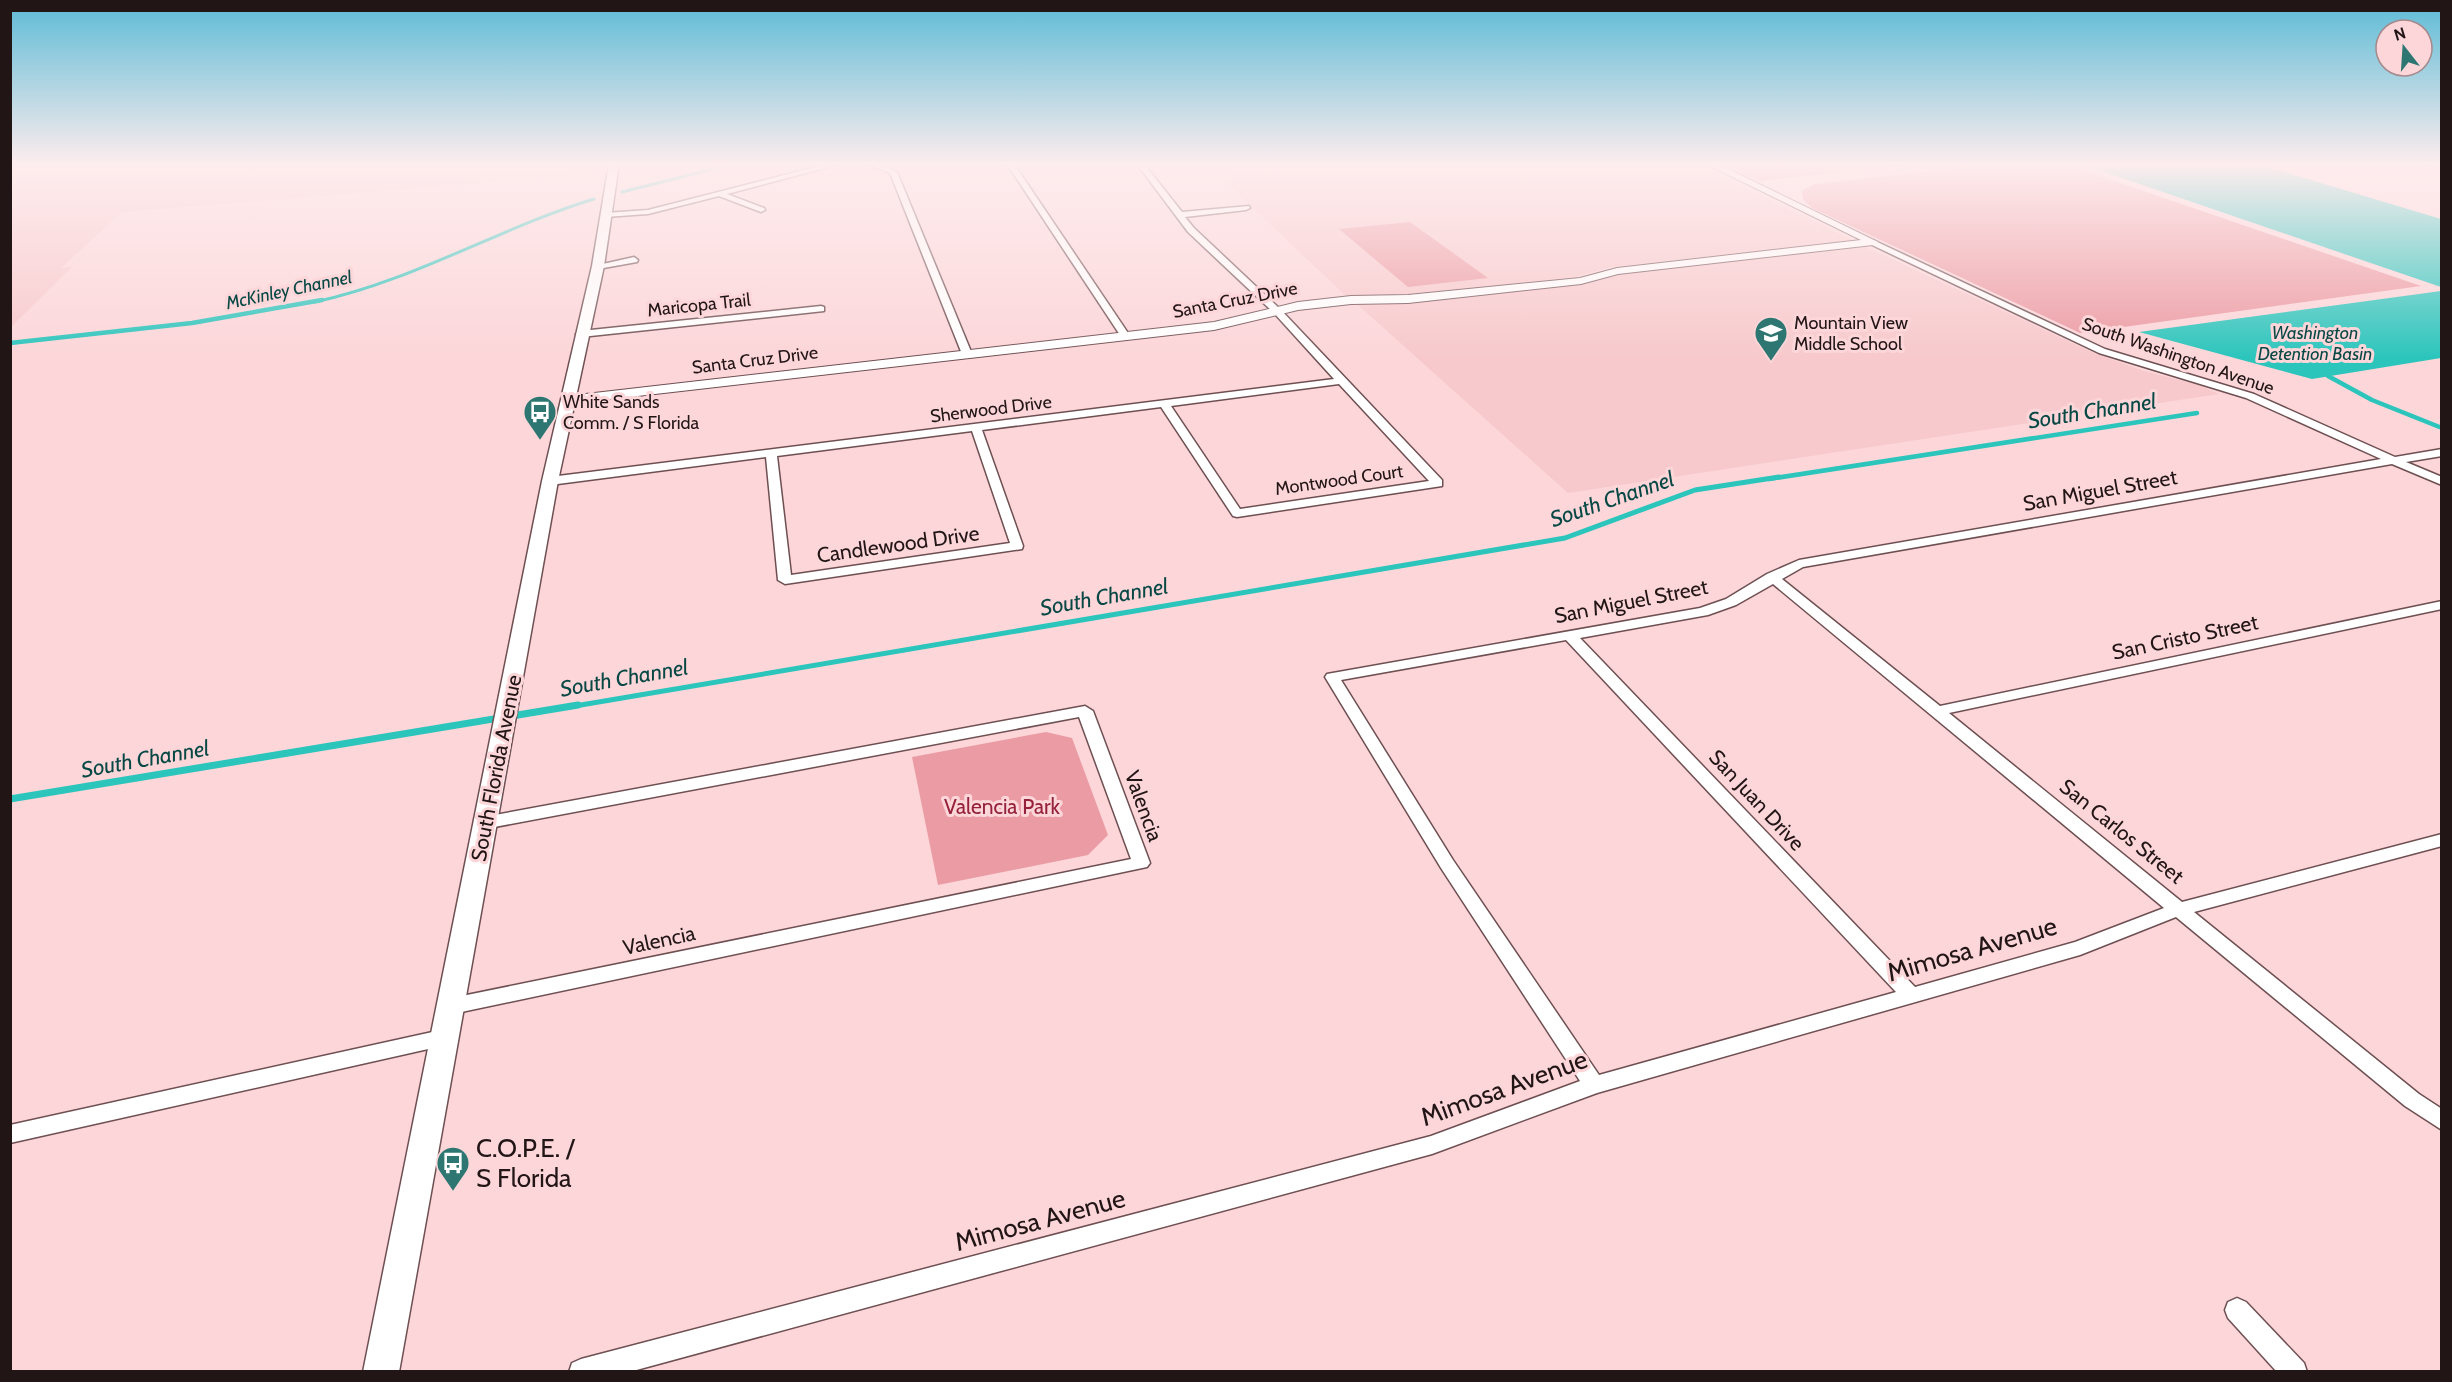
<svg xmlns="http://www.w3.org/2000/svg" width="2452" height="1382" viewBox="0 0 2452 1382" font-family="Cabin,sans-serif">
  <style>
    .built { fill: #f7c9cc }
    .green { fill: #eb9ba3 }
    .water { fill: #2bc5bc }
    .lines { fill: none; stroke-linecap: round; stroke-linejoin: round }
    .stream-far3 { stroke: #2bc5bc; stroke-width: 3 }
    .stream-far2 { stroke: #2bc5bc; stroke-width: 4.5 }
    .stream-far1 { stroke: #2bc5bc; stroke-width: 5 }
    .stream { stroke: #2bc5bc; stroke-width: 7 }
    .minor-casing { stroke: #6e4f52; stroke-width: 3 }
    .tertiary-casing { stroke: #6e4f52; stroke-width: 2 }
    .secondary-casing { stroke: #6e4f52; stroke-width: 3 }
    .minor { fill: #fff; fill-rule: evenodd }
    .tertiary { fill: #fff; fill-rule: evenodd }
    .secondary { fill: #fff; fill-rule: evenodd }
    .labels { text-anchor: middle; dominant-baseline: central; stroke-width: 6; stroke-linejoin: round; paint-order: stroke }
    .far-water-label { font-size: 18px; font-style: italic; fill: #074845; stroke: #fcd6d9 }
    .far-street-label { font-size: 18px; fill: #221516; stroke: #fcd6d9 }
    .far-poi-label { font-size: 18px; fill: #221516; stroke: #fcd6d9; text-anchor: start }
    .street-label { font-size: 21px; fill: #221516; stroke: #fcd6d9 }
    .park-label { font-size: 21px; fill: #95213c; stroke: #fcd6d9 }
    .water-label { font-size: 22px; font-style: italic; fill: #074845; stroke: #fcd6d9 }
    .near-street-label { font-size: 26px; fill: #221516; stroke: #fcd6d9 }
    .near-poi-label { font-size: 26px; fill: #221516; stroke: #fcd6d9; text-anchor: start }
  </style>
  <rect width="100%" height="100%" fill="#fcd6d9"/>
  <!-- built -->
  <g class="built">
    <path d="M11,164H598L595,174L122,212L61,268L72,267L11,327Z"/>
    <path d="M1385,164H1697L1855,241L1611,267L1575,277L1409,296L1347,297L1219,176L1324,166Z"/>
    <path d="M1866,247L2094,353L2144,371L2199,385L2219,394L1568,493L1358,305L1411,302L1585,283L1623,273Z"/>
  </g>
  <!-- green -->
  <g class="green">
    <path d="M1724,164H1921L1760,181Z"/>
    <path d="M1992,164H2065L2421,286L2080,333L1812,208L1803,199L1802,191L1815,184Z"/>
    <path d="M1410,222L1488,278L1408,287L1339,229Z"/>
    <path d="M1046,732L1072,738L1108,835L1088,855L938,885L912,757Z"/>
  </g>
  <!-- water -->
  <g class="water">
    <path d="M2258,164L2441,219V287L2084,165Z"/>
    <path d="M2441,291V358L2312,379L2139,332Z"/>
  </g>
  <g class="lines">
    <!-- stream-far3 -->
    <g class="stream-far3">
      <path d="M622,192L733,164"/>
      <path d="M315,302C413,281 499,228 594,199"/>
    </g>
    <!-- stream-far2 -->
    <g class="stream-far2">
      <path d="M10,343L192,323L322,300"/>
      <path d="M2328,376L2372,400L2442,428"/>
      <path d="M1769,479L2197,413"/>
    </g>
    <!-- stream-far1 -->
    <path class="stream-far1" d="M569,707L1565,538L1695,490L1779,477"/>
    <!-- stream -->
    <path class="stream" d="M10,799L578,705"/>
    <!-- minor casing -->
    <g class="minor-casing">
      <g id="minor">
        <path d="M827,164H840L727,194L764,208L765,210L761,212L719,196L648,214L605,217L601,215L605,213L648,210Z"/>
        <path d="M867,164H878L897,172L972,354L971,356L962,354L890,173Z"/>
        <path d="M1007,164H1014L1130,336L1128,338H1122Z"/>
        <path d="M1137,164H1144L1182,212L1249,206L1250,208L1246,210L1185,217L1194,228L1280,309L1442,480V486L1237,517L1233,516L1161,407L982,430L1023,546L1022,549L785,584L778,580L766,457L550,485L544,481L550,477L1334,379L1274,313L1188,232ZM1339,384L1429,481L1240,509L1171,406ZM972,431L1010,543L791,575L777,456Z"/>
        <path d="M1873,240L2105,349L2254,394L2395,457L2442,449V456L2406,462L2442,477V485L2392,464L1803,567L1782,579L1940,706L2442,601V609L1949,713L2182,902L2442,834V846L2194,912L2419,1094L2442,1109V1130L2405,1106L2176,917L2080,955L1597,1093L1432,1154L629,1372H569L572,1363L581,1359L1431,1136L1580,1081L1441,868L1325,677L1327,674L1700,608L1726,599L1767,574L1799,560L2381,459L2246,398L2099,353L1870,244L1869,242ZM1773,584L2164,908L2075,942L1915,987L1580,638L1708,615L1736,605ZM1566,640L1896,992L1599,1075L1453,860L1341,680Z"/>
        <path d="M634,257L638,260L637,262L598,269L594,266Z"/>
        <path d="M821,306L824,307V311L581,337L576,334L581,331Z"/>
        <path d="M1085,706L1093,711L1150,863L1147,867L452,1014L445,1011L442,1006L445,1001L452,998L1131,859L1079,717L484,829L478,827L476,823L478,819L484,817Z"/>
        <path d="M446,1029L453,1031L456,1037L453,1043L446,1045L10,1143V1125Z"/>
        <path d="M2237,1298L2246,1302L2304,1363L2307,1372H2277L2228,1318L2225,1310L2228,1302Z"/>
      </g>
    </g>
    <!-- tertiary casing -->
    <g class="tertiary-casing">
      <g id="tertiary">
        <path d="M1706,164H1718L1878,242L1873,245L1618,274L1581,284L1408,303L1351,304L1298,310L1214,330L568,404L561,400L568,396L1214,322L1298,302L1351,296L1408,295L1580,278L1617,268L1861,240Z"/>
        <path d="M2424,164H2442V169Z"/>
      </g>
    </g>
    <!-- secondary casing -->
    <g class="secondary-casing">
      <path id="secondary" d="M609,164H619L604,266L558,481L399,1372H363L542,481L592,266Z"/>
    </g>
    <!-- minor -->
    <use href="#minor" class="minor"/>
    <!-- tertiary -->
    <use href="#tertiary" class="tertiary"/>
    <!-- secondary -->
    <use href="#secondary" class="secondary"/>
  </g>
  <!-- sky -->
  <linearGradient id="sky" x2="0" y2="1"><stop stop-color="#5cbbd6"/><stop offset="0.46" stop-color="#feedee"/><stop offset="1" stop-color="#feedee" stop-opacity="0"/></linearGradient>
  <rect width="2452" height="358" fill="url(#sky)"/>
  <!-- icons -->
  <defs>
    <g id="school-pin" transform="scale(1.725)"><path d="M0 17L-7.5 6A9.5 9.5 0 1 1 7.5 6Z" fill="#2d7671" stroke="#fcd6d9"/><path d="M0-5L7-2L0 1L-7-2ZM-4 1L0 2.5L4 1V4Q0 6-4 4Z" fill="#fff"/></g>
    <g id="bus-pin" transform="scale(1.725)"><path d="M0 17L-7.5 6A9.5 9.5 0 1 1 7.5 6Z" fill="#2d7671" stroke="#fcd6d9"/><path d="M-5-6H5V4H4V6H2V4H-2V6H-4V4H-5ZM-3.5-4V0h7V-4ZM-3.5 1.2v1.5H-2V1.2ZM2 1.2v1.5H3.5V1.2Z" fill="#fff"/></g>
  </defs>
  <g fill-rule="evenodd">
    <use href="#school-pin" x="1771" y="333"/>
    <use href="#bus-pin" x="540" y="412"/>
    <use href="#bus-pin" x="453" y="1163"/>
  </g>
  <g class="labels">
    <!-- far-water labels -->
    <g class="far-water-label">
      <text transform="translate(289 290) rotate(-12)">McKinley Channel</text>
      <text x="2315" y="333">Washington<tspan x="2315" dy="21">Detention Basin</tspan></text>
    </g>
    <!-- far-street labels -->
    <g class="far-street-label">
      <text transform="translate(1235 300) rotate(-11)">Santa Cruz Drive</text>
      <text transform="translate(699 305) rotate(-6)">Maricopa Trail</text>
      <text transform="translate(2178 356) rotate(19)">South Washington Avenue</text>
      <text transform="translate(755 360) rotate(-7)">Santa Cruz Drive</text>
      <text transform="translate(991 409) rotate(-7)">Sherwood Drive</text>
      <text transform="translate(1339 480) rotate(-8)">Montwood Court</text>
    </g>
    <!-- far-poi labels -->
    <g class="far-poi-label">
      <text x="1794" y="323">Mountain View<tspan x="1794" dy="21">Middle School</tspan></text>
      <text x="563" y="402">White Sands<tspan x="563" dy="21">Comm. / S Florida</tspan></text>
    </g>
    <!-- street labels -->
    <g class="street-label">
      <text transform="translate(2100 490) rotate(-10)">San Miguel Street</text>
      <text transform="translate(898 544) rotate(-8)">Candlewood Drive</text>
      <text transform="translate(1631 601) rotate(-11)">San Miguel Street</text>
      <text transform="translate(2185 637) rotate(-12)">San Cristo Street</text>
      <text transform="translate(496 768) rotate(-79)">South Florida Avenue</text>
      <text transform="translate(1757 800) rotate(47)">San Juan Drive</text>
      <text transform="translate(1144 806) rotate(70)">Valencia</text>
      <text transform="translate(2122 831) rotate(39)">San Carlos Street</text>
      <text transform="translate(659 940) rotate(-12)">Valencia</text>
    </g>
    <!-- park labels -->
    <g class="park-label">
      <text x="1002" y="806">Valencia Park</text>
    </g>
    <!-- water labels -->
    <g class="water-label">
      <text transform="translate(2092 411) rotate(-9)">South Channel</text>
      <text transform="translate(1612 499) rotate(-19)">South Channel</text>
      <text transform="translate(1104 597) rotate(-10)">South Channel</text>
      <text transform="translate(624 678) rotate(-10)">South Channel</text>
      <text transform="translate(145 759) rotate(-10)">South Channel</text>
    </g>
    <!-- near-street labels -->
    <g class="near-street-label">
      <text transform="translate(1972 949) rotate(-16)">Mimosa Avenue</text>
      <text transform="translate(1504 1088) rotate(-20)">Mimosa Avenue</text>
      <text transform="translate(1040 1220) rotate(-15)">Mimosa Avenue</text>
    </g>
    <!-- near-poi labels -->
    <g class="near-poi-label">
      <text x="476" y="1148">C.O.P.E. /<tspan x="476" dy="30">S Florida</tspan></text>
    </g>
  </g>
  <!-- border -->
  <rect width="2452" height="1382" fill="none" stroke="#221516" stroke-width="24"/>
  <!-- north arrow -->
  <g transform="translate(2404 48) rotate(343)"><circle r="28" fill="#fcd6d9" stroke="#a5898b" stroke-width="1.5"/>
  <path d="M0-4.5L10 22L0 15L-10 22Z" fill="#2d7671"/>
  <text y="-9" font-size="16" font-weight="bold" text-anchor="middle" fill="#221516">N</text>
  </g>
</svg>
